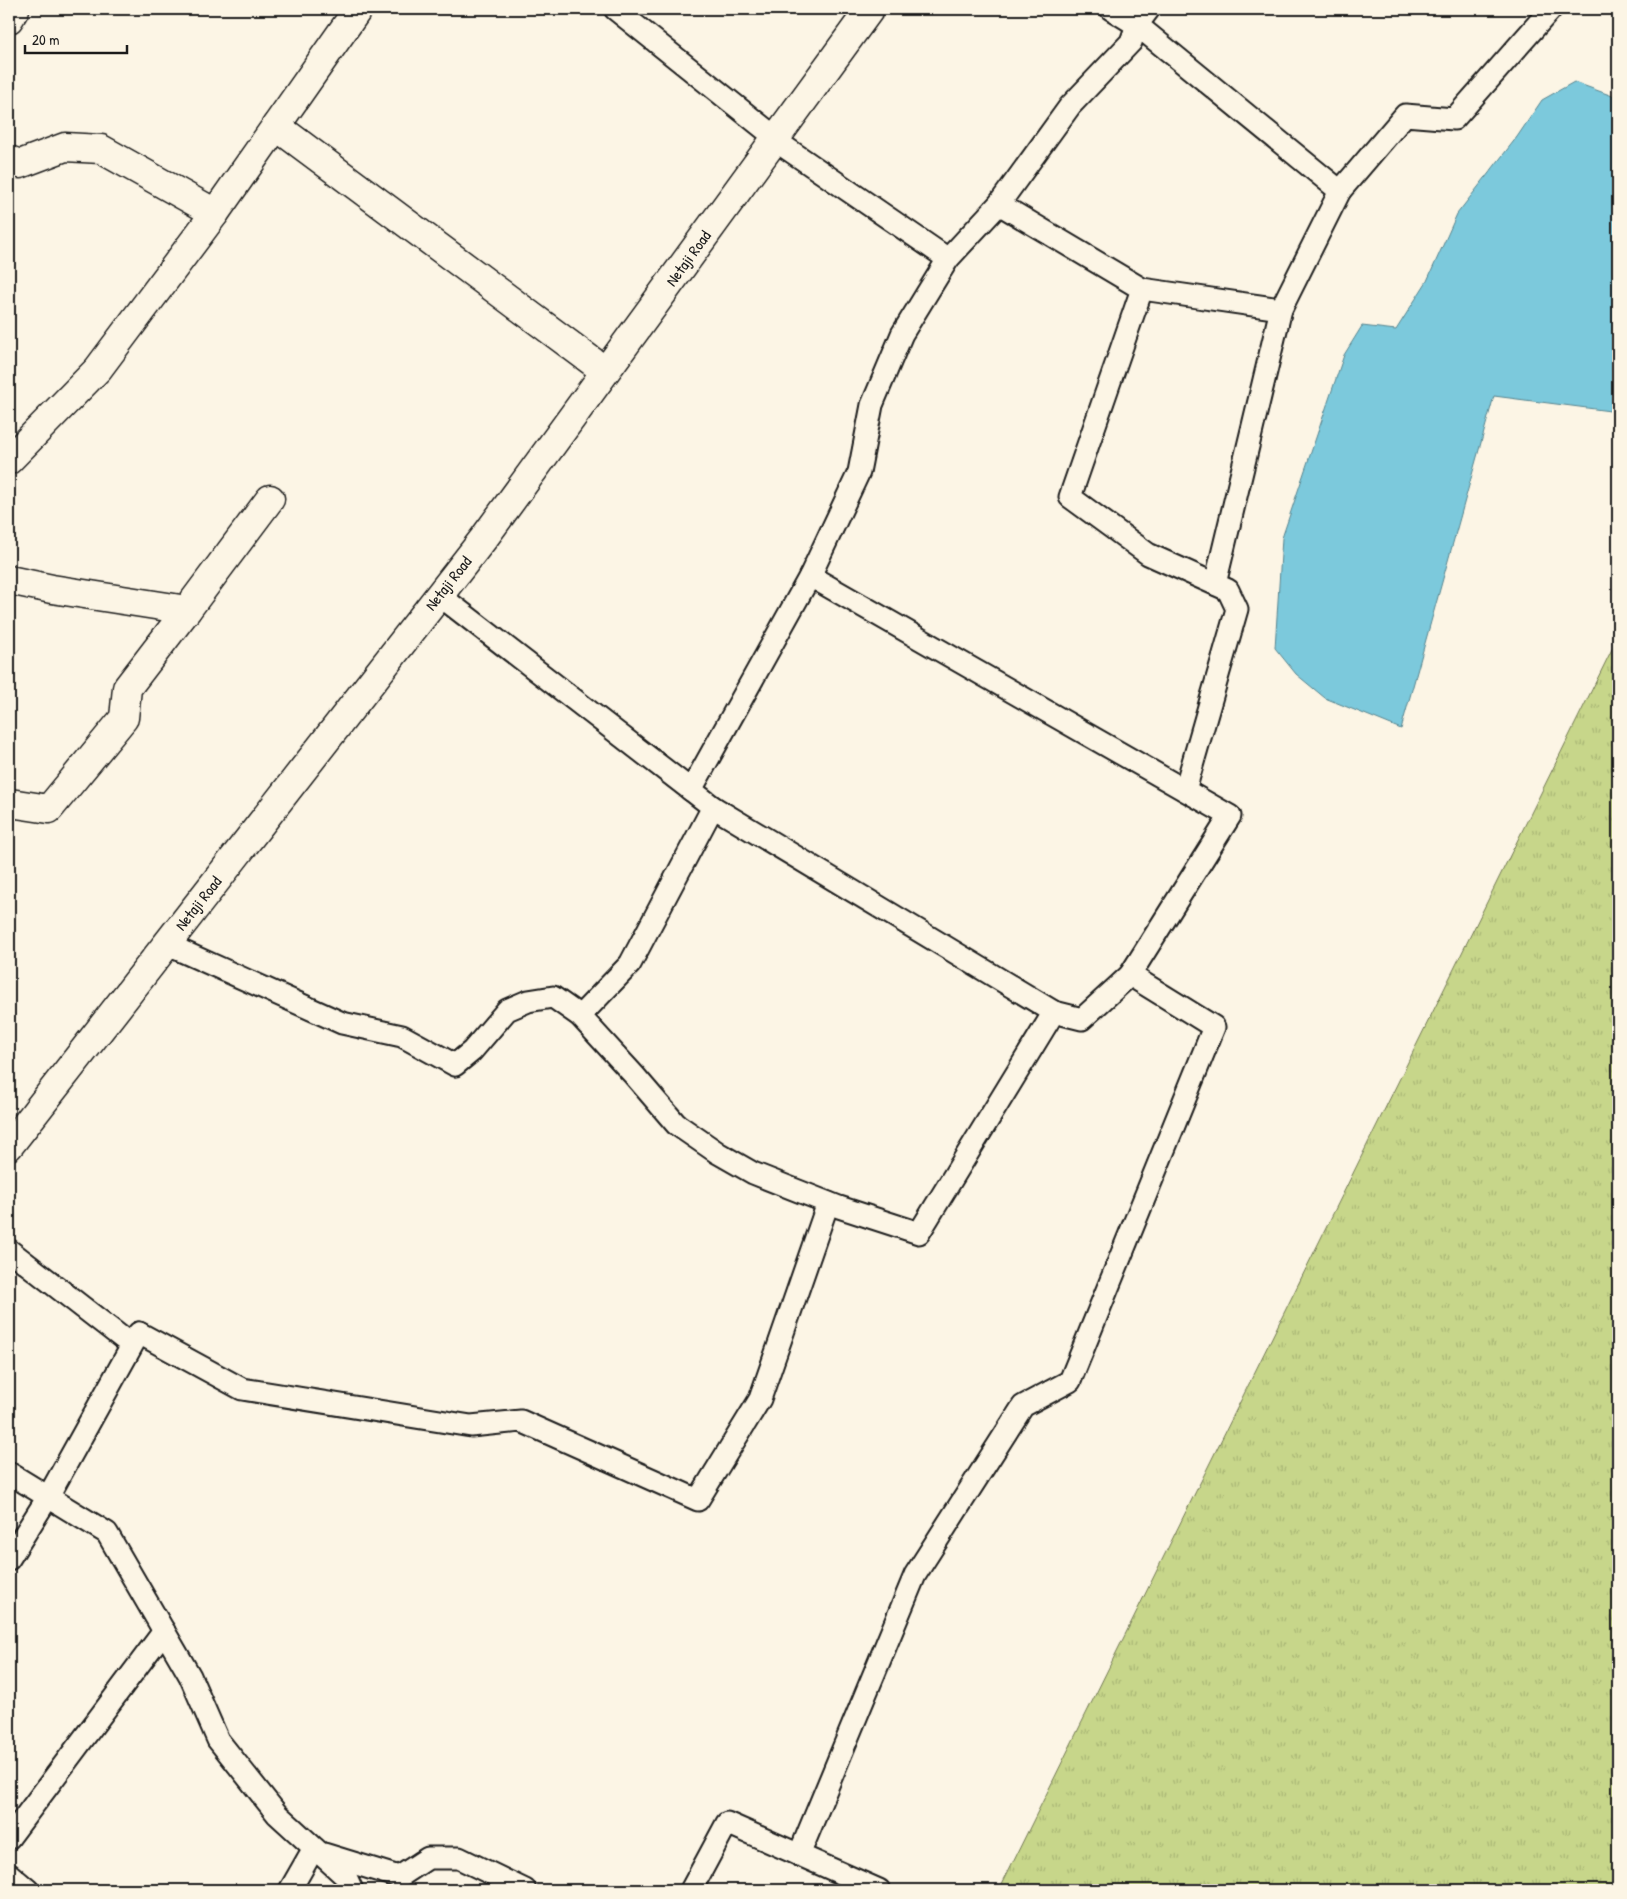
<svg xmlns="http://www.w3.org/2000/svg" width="1627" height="1899" viewBox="0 0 1627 1899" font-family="'Patrick Hand',sans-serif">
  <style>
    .grass { fill: url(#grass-tufts); stroke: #727953 }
    .water { fill: #7cc9dc; stroke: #56848f }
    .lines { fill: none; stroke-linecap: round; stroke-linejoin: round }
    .pedestrian-casing { stroke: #1c1c1c; stroke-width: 25 }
    .minor-casing { stroke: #1c1c1c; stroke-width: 31 }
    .secondary-casing { stroke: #1c1c1c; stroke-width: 31 }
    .pedestrian { stroke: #fcf5e5; stroke-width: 21 }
    .minor { stroke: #fcf5e5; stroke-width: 28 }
    .secondary { stroke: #fcf5e5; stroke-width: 28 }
    .labels { text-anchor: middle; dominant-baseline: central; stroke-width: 4.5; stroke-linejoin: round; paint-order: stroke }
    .street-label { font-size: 16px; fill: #1c1c1c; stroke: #fcf5e5 }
  </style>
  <defs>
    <pattern id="grass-tufts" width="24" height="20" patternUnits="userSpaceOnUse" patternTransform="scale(1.25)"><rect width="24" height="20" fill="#c7d68a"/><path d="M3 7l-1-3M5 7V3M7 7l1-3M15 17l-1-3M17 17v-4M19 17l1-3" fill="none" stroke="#aab776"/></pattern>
  </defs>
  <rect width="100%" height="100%" fill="#fcf5e5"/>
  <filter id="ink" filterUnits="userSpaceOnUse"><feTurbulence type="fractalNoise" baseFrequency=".02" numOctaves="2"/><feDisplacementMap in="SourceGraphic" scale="10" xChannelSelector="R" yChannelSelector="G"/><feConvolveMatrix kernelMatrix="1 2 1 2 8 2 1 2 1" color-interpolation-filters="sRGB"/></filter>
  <g filter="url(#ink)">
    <!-- grass -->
    <path class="grass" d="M1618,637V1890H999Z"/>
    <!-- water -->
    <path class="water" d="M1574,82L1618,98V412L1494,396L1401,729L1325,698L1296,674L1275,648L1282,538L1344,355L1362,326L1396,330L1427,281L1457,214L1517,137L1542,100Z"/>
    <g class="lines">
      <!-- pedestrian casing -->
      <g class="pedestrian-casing">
        <g id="pedestrian">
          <path d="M615,9L776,138V141L948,259"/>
          <path d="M1111,9L1137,25L1149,9"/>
          <path d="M999,204L1142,289L1070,497L1148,554L1228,590L1237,609L1185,790"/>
          <path d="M1142,289L1281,309L1340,191"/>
          <path d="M810,576L859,472L872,405L902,334L948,259L999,204L1070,106L1131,42L1137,25L1340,191L1405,115L1454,119L1551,9"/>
          <path d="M1215,584L1281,309"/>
          <path d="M439,595L713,807L630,964L580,1016"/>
          <path d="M691,790L810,576L1230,816L1130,975"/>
          <path d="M713,807L1054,1012"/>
          <path d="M166,944L342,1023L402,1036L455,1065L472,1051L507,1010L528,1001L553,997L580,1016L634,1075L676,1124L718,1153L753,1173L839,1207L919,1233L1054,1012L1082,1019L1130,975L1214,1027L1070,1381L1023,1406L915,1575L799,1855"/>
          <path d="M9,1250L130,1344L139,1333"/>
          <path d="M9,1473L107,1533L190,1676L218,1740L277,1814L346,1877L352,1890"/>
          <path d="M9,1559L48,1497L139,1333L242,1389L471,1426L521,1421L698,1500L760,1399L828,1203"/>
          <path d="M9,1838L164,1631"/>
          <path d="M324,1854L399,1877L428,1858H459L525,1890"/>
          <path d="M9,1874L28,1890"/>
          <path d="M290,1890L314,1848"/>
          <path d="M691,1890L727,1823L879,1890"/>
        </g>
      </g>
      <!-- minor casing -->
      <g class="minor-casing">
        <g id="minor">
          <path d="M9,19L15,9"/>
          <path d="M276,126L605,371"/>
          <path d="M9,160L20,164L65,147L101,149L215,213"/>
          <path d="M9,460L98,369L215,213L358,9"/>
          <path d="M9,580L52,589L187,610L270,499"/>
          <path d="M9,805L10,803L49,809L124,718L127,688L187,610"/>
        </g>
      </g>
      <!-- secondary casing -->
      <g class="secondary-casing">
        <path id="secondary" d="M9,1146L484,538L870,9"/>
      </g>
      <!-- pedestrian -->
      <use href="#pedestrian" class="pedestrian"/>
      <!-- minor -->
      <use href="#minor" class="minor"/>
      <!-- secondary -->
      <use href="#secondary" class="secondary"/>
    </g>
  </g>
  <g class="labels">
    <!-- street labels -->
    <g class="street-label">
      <text transform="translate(688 258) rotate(-54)">Netaji Road</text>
      <text transform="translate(448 583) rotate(-52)">Netaji Road</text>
      <text transform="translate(198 903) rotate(-52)">Netaji Road</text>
    </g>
  </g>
  <!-- margin -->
  <rect width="1627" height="1899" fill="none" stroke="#fcf5e5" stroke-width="30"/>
  <rect x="15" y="15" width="1597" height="1869" fill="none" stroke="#1c1c1c" stroke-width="2" filter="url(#ink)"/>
  <!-- scale -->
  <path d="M25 45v8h102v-8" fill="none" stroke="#1c1c1c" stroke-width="2.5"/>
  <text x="32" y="45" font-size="15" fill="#1c1c1c" stroke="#fcf5e5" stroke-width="4" paint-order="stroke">20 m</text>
</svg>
